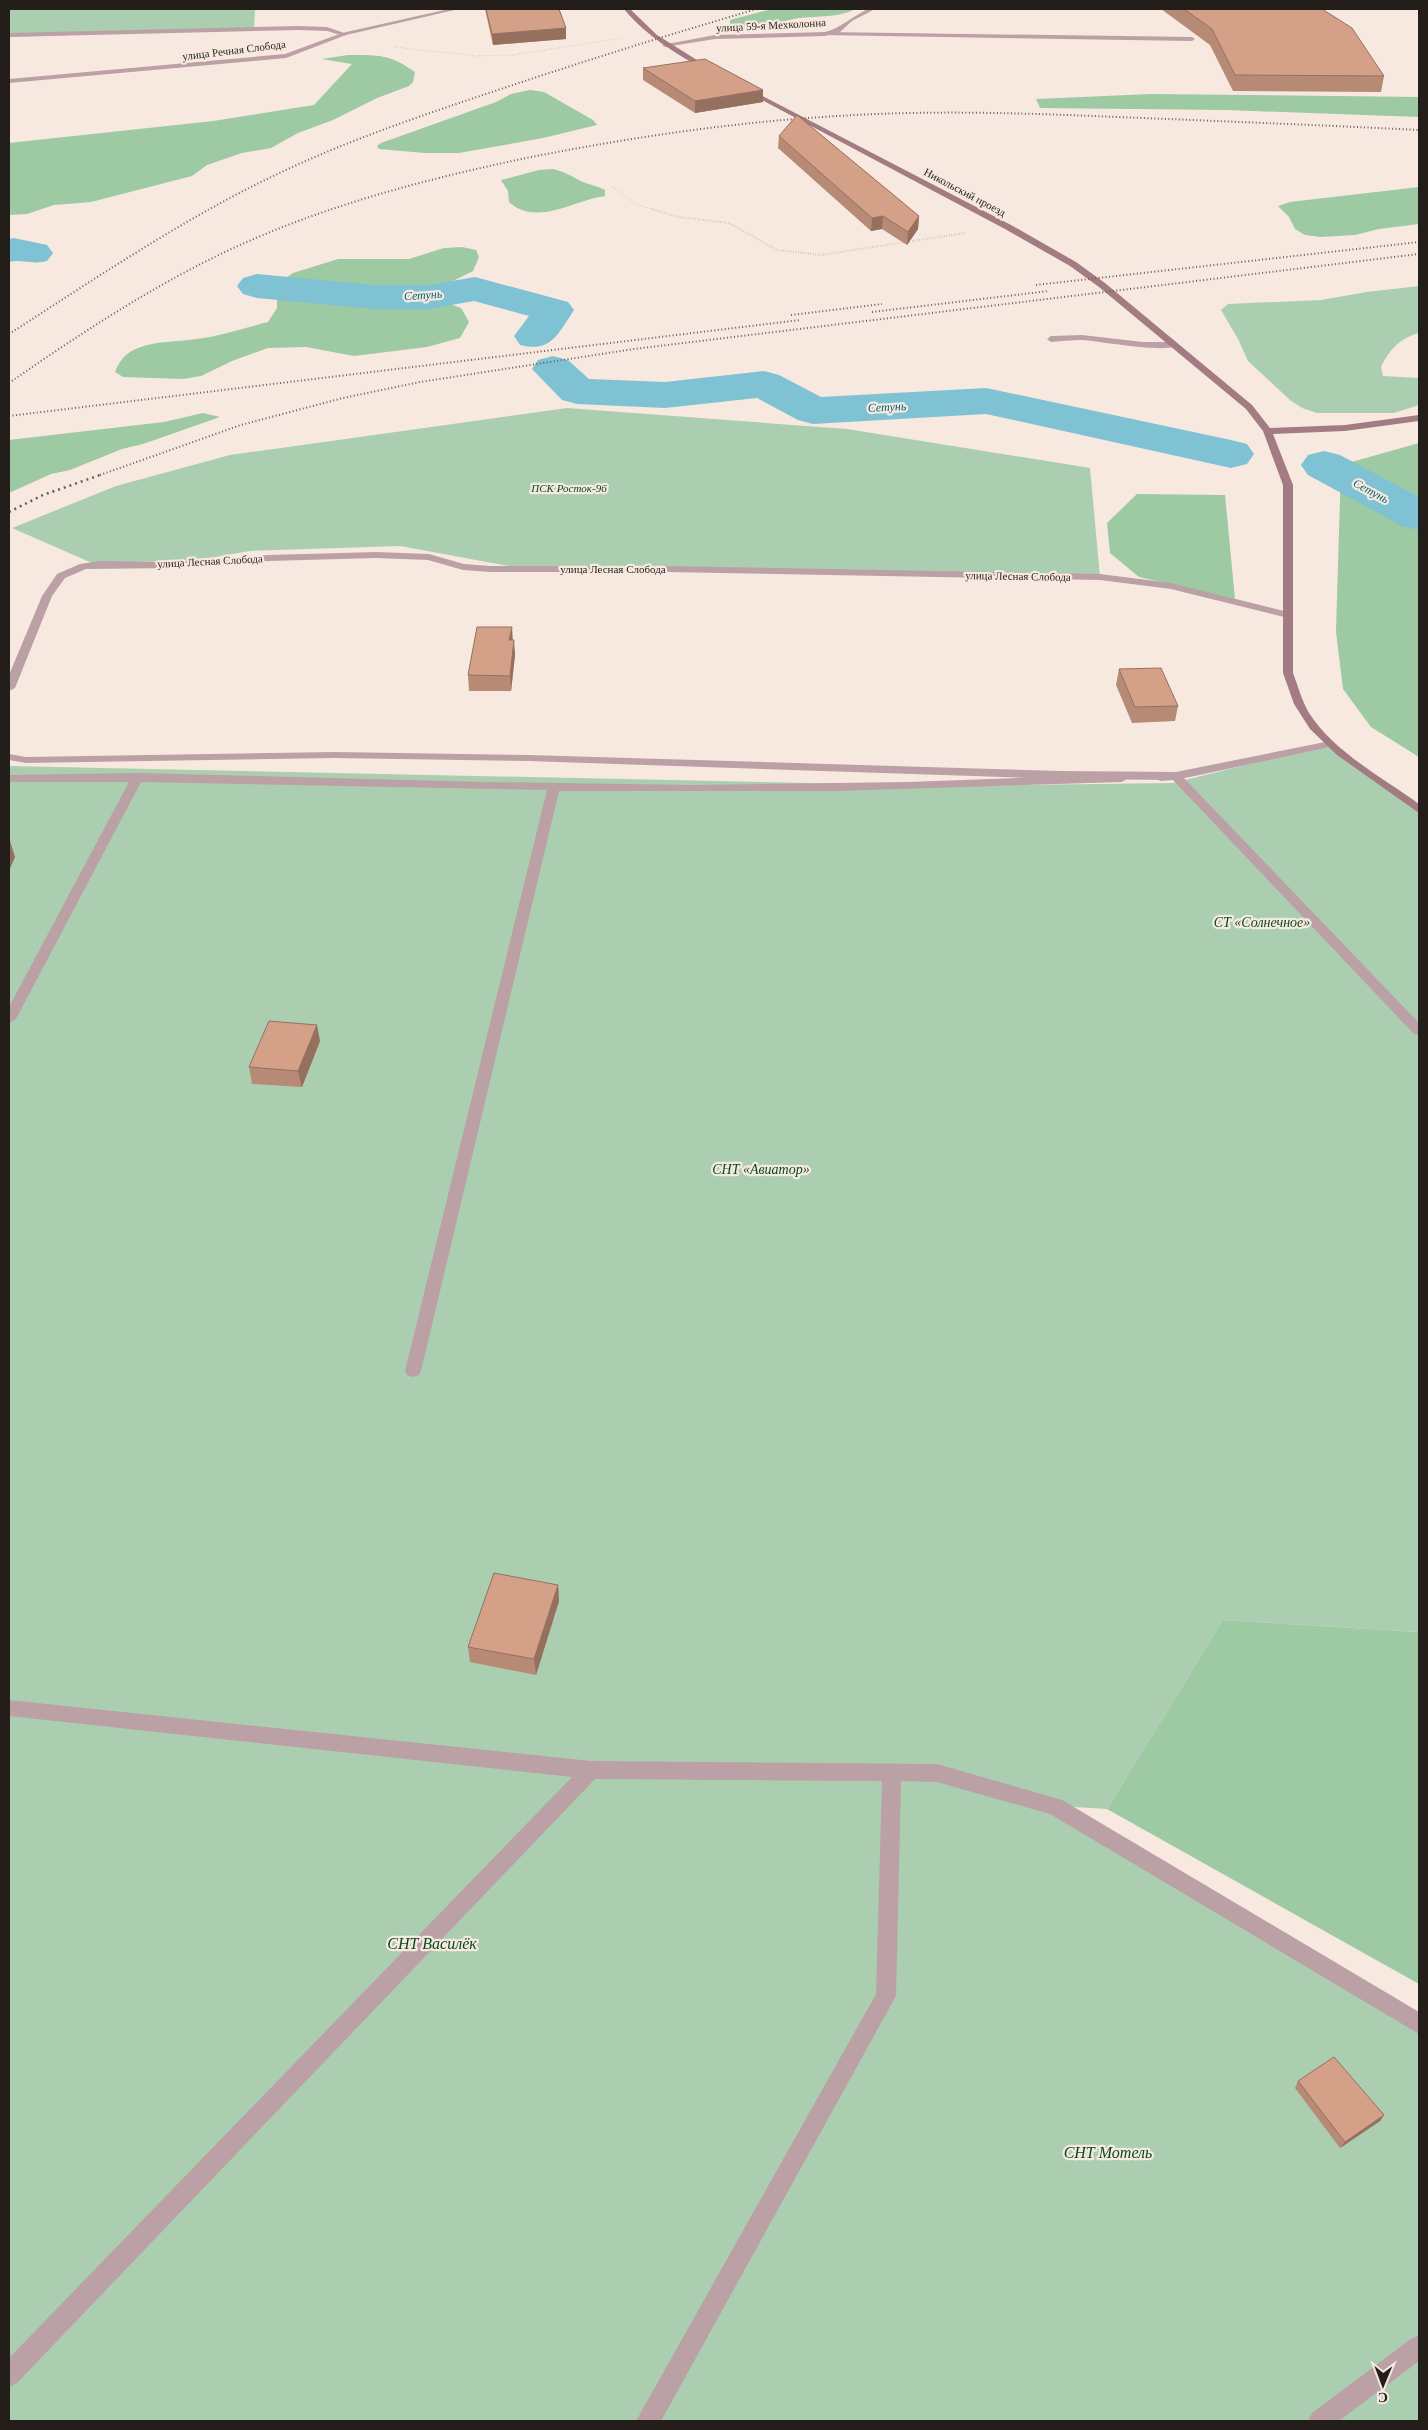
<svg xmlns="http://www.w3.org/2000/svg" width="1428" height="2430" viewBox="0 0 1428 2430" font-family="Georgia,serif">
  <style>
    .green { fill: #abceb0 }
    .forest { fill: #9dc9a3 }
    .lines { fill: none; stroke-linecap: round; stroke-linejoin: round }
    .river { fill: #7fc2d3; fill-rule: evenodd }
    .path-far1 { stroke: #b7aca4; stroke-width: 1; stroke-dasharray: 0.5 2; stroke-linecap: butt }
    .path { stroke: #b7aca4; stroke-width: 2; stroke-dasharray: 0.5 2; stroke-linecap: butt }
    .lane { fill: #bba0a5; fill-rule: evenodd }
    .street { fill: #bba0a5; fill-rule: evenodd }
    .secondary { fill: #a27c82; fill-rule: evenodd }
    .rail-far1 { stroke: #665e59; stroke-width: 2; stroke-dasharray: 1 2.5; stroke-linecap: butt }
    .rail { stroke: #665e59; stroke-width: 2.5; stroke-dasharray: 2 4; stroke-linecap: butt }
    .wall { fill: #b78a75 }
    .shaded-wall { fill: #95705f }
    .building { fill: #d5a088; stroke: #95705f }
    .labels { text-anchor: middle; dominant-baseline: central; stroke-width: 4.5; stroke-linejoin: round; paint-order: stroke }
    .far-street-label { font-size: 11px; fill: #231e1a; stroke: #f7e9df }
    .far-park-label { font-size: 11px; font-style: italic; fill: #024c1d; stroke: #f7e9df }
    .far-water-label { font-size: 12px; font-style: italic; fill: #006274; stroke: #f7e9df }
    .park-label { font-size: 14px; font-style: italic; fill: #024c1d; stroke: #f7e9df }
    .near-park-label { font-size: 16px; font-style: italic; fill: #024c1d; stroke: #f7e9df }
  </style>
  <rect width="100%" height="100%" fill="#f7e9df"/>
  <!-- green -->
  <g class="green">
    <path d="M9,9H255L254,29L9,37Z"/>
    <path d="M1419,286V333C1400,338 1389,350 1381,367L1383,376L1419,378V405L1394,413H1317L1302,408L1290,400L1248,361L1238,339L1221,310L1228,304L1321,300L1367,292Z"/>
    <path d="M567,408L847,429L1090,468L1100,577L514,567L400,546L250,551L197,560L92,563L12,528L116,486L230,455Z"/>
    <path d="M1330,744L1419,806V1632L1223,1620L1107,1809L1057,1806L1419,2027V2421H9V766L949,786L1173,783Z"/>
  </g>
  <!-- forest -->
  <g class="forest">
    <path d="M772,9H855C836,19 814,15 794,19C770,23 757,38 730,25V20Z"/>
    <path d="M348,55C378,55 390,54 415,72L413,82L409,86L377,98L333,120L298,133L271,148L242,153L207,165L192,176L91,202L54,205L27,214L9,215V143L213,121L314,105L352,64L322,59Z"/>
    <path d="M530,90L544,92L593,120L597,125L543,138L459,153H425L379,149L377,146L381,143L496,102L511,94Z"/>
    <path d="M1151,94L1419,97V117L1227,110L1040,108L1036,99Z"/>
    <path d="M553,169C565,172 573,177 583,182C590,185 598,186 605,190V196C574,200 537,227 509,202L508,191L501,180L539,170Z"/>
    <path d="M1419,187V224L1379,229L1355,235L1321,237L1305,235L1295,229L1289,217L1278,206L1290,202Z"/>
    <path d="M462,247L476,250L479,257L473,271L451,282L447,303L461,308L469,322L460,338L427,347L354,356L306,347L268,348L232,361L201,376L183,379L123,377L115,372C120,360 125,353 138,348C156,341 177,342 196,339C221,336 244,328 268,322L277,308V295L283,280L293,273L338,259H409L444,248Z"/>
    <path d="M203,413L220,417L143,444L122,449L70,470L51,474L9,493V440L164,422Z"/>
    <path d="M1419,443V757L1371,727L1343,689L1336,632L1341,465Z"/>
    <path d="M1137,494L1225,495L1235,599L1139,577L1110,553L1107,523Z"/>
    <path d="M1223,1620L1419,1632V1984L1107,1809Z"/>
  </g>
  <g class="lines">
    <!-- river -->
    <g class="river">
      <path d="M14,238L47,245L53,253L47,261C31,265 23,259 9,262V239Z"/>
      <path d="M257,274L374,285H429L475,277L568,302L574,310C558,334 551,353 520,345L514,336L529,316L474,301L429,309H374L257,298L243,294L237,286L243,278Z"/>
      <path d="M553,356L568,360L589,379L665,382L764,371L779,375L821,397L986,388L1231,440L1247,444L1254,454L1247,464L1231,468L986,414L813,424L798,420L757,398L665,408L577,404L562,400L532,369L538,360Z"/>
      <path d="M1324,451L1340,455L1419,497V530L1402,526L1308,475L1301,465L1308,455Z"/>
    </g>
    <!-- path-far1 -->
    <g class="path-far1">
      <path d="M395,47L476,56L513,55L622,38"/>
      <path d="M611,186L638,205L656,210"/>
    </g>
    <!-- path -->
    <path class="path" d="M652,209L678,217L729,223L777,250L821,255L965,233"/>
    <!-- lane -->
    <g class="lane">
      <path d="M299,26L327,27L347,34L344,36L327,31L299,30L9,37V33Z"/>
      <path d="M825,32L1192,37L1195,39L1192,41L823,35Z"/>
      <path d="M1082,335L1143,342H1174L1178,345C1167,354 1100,341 1082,340C1072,340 1061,341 1051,342L1047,339L1051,336Z"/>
      <path d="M1176,772L1180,774L1419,1023V1035L1414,1034L1173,780L1160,781L1154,777L1160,773Z"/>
      <path d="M138,773L483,782L694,785L908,782L1122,774L1128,778L1122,782L837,791H559L421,1371L419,1375L413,1377L407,1375L405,1371L547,790L141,782L16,1019L9,1023V1007L129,782H9V775Z"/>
      <path d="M9,1700L591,1761L937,1764L1062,1800L1419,2012V2034L1050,1814L937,1782L901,1781L896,1996L661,2421H636L876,1994L882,1781L595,1779L17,2383L9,2387V2358L572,1777L9,1716Z"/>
      <path d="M1419,2335V2361L1339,2421H1308L1312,2413L1411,2339Z"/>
    </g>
    <!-- street -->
    <g class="street">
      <path d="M449,9H459L346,35L286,58L9,83V79L285,54L342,33Z"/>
      <path d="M868,9H875L852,21L840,32L825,36L715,39L665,47L662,45L715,35L825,32C839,29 853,16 868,9Z"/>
      <path d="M376,552L429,554L464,564L490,566H667L1100,574L1171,583L1292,613L1293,615L1288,618L1171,589L1100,580L667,572H490L463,570L428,560L376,558L269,561L175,568L86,569L65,578L52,596L15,688L9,691V675L42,596L57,574L80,564L100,561L175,562L269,555Z"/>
      <path d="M1330,741L1334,742V746L1176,780L1060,779L528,761L335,758L26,763L9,760V754L26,757L335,752L528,755L1060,771L1176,772Z"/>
    </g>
    <!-- secondary -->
    <g class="secondary">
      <path d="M624,9H630L657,35L713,70V72H709C678,55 647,37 624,9Z"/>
      <path d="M743,88H747L1011,225L1076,262L1105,283L1252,405L1270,428L1345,425L1419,415V421L1345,431L1273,434L1293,485V673C1298,686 1302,701 1309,713C1334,752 1382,777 1419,804V813L1337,755L1310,729L1294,704L1283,673V485L1263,431L1246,409L1099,287L1070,266L1005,229L743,90Z"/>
    </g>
    <!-- rail-far1 -->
    <g class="rail-far1">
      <path d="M1036,285L1419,242"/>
      <path d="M872,312L1049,291"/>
      <path d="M791,315L882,304"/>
      <path d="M9,334C93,280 177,223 267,179C338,144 414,118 489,93C578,63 667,35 757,9"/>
      <path d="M9,383C90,327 172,273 263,235C349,199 440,176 531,157C633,137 735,122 838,116C931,110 1024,113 1117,117C1218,121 1318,125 1419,130"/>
      <path d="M9,416L800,320"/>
      <path d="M100,475L241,425L343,398L420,382L634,349L1419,254"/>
    </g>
    <!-- rail -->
    <path class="rail" d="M9,512L43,495L103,474"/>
  </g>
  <!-- wall -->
  <g class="wall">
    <path d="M485,9H559L566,39L493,45Z"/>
    <path d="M1161,9H1322L1384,76L1381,92L1233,91L1210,45Z"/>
    <path d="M643,68L763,90V102L695,113L643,80Z"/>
    <path d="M779,136L919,216L918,229L907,245L882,229L871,231L778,148Z"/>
    <path d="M513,640L515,655L511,691H469L468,675Z"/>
    <path d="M1119,669L1178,706L1175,721L1132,723L1116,685Z"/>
    <path d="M320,1041L302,1087L252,1084L249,1067Z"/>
    <path d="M558,1585L559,1601L536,1675L470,1662L468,1647Z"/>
    <path d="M1298,2081L1384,2115L1380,2121L1340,2148L1295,2088Z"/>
  </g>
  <!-- shaded-wall -->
  <g class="shaded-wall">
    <path d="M566,28V39L493,45L492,34Z"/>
    <path d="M763,90V102L695,113V101Z"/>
    <path d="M883,216L882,229L871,231L872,218Z"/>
    <path d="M919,216L918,229L907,245L908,232Z"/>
    <path d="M512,627L513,643L509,640Z"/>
    <path d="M514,640L515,655L511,691L510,676Z"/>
    <path d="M10,841L15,857L9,871V843Z"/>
    <path d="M317,1025L320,1041L302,1087L298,1071Z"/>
    <path d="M558,1585L559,1601L536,1675L534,1659Z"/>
    <path d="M1384,2115L1380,2121L1340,2148L1345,2142Z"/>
  </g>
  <!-- building -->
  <g class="building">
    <path d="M486,9H559L566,28L492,34Z"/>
    <path d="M1184,9H1322L1352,28L1384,76L1235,75L1212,29Z"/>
    <path d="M705,59L763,90L695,101L643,68Z"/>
    <path d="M797,115L919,216L908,232L883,216L872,218L779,136Z"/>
    <path d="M477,627H512L509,640H514L510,676L468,675Z"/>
    <path d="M1161,668L1178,706L1135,707L1119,669Z"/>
    <path d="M269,1021L317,1025L298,1071L249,1067Z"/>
    <path d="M494,1573L558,1585L534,1659L468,1647Z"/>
    <path d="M1334,2057L1384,2115L1345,2142L1298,2081Z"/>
  </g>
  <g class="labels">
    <!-- far-street labels -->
    <g class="far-street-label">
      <text transform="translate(771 25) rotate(-3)">улица 59-я Мехколонна</text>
      <text transform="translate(234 50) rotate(-7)">улица Речная Слобода</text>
      <text transform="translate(965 192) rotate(28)">Никольский проезд</text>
      <text transform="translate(210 561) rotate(-3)">улица Лесная Слобода</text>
      <text x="613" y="569">улица Лесная Слобода</text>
      <text transform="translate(1018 576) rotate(1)">улица Лесная Слобода</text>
    </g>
    <!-- far-park labels -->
    <g class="far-park-label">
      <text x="569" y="488">ПСК Росток-96</text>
    </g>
    <!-- far-water labels -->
    <g class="far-water-label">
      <text transform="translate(423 295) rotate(-4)">Сетунь</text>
      <text transform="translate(887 407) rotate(-3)">Сетунь</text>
      <text transform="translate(1371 491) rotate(28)">Сетунь</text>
    </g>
    <!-- park labels -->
    <g class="park-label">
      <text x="1262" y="922">СТ «Солнечное»</text>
      <text x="761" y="1169">СНТ «Авиатор»</text>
    </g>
    <!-- near-park labels -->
    <g class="near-park-label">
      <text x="432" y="1943">СНТ Василёк</text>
      <text x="1108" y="2152">СНТ Мотель</text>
    </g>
  </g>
  <!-- border -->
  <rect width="1428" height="2430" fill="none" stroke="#231e1a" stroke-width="20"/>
  <!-- north arrow -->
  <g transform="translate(1383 2385) rotate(181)" stroke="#f7e9df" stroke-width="4" paint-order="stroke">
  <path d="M0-4L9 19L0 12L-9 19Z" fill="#231e1a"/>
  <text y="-8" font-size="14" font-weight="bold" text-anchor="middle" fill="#231e1a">С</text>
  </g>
</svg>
